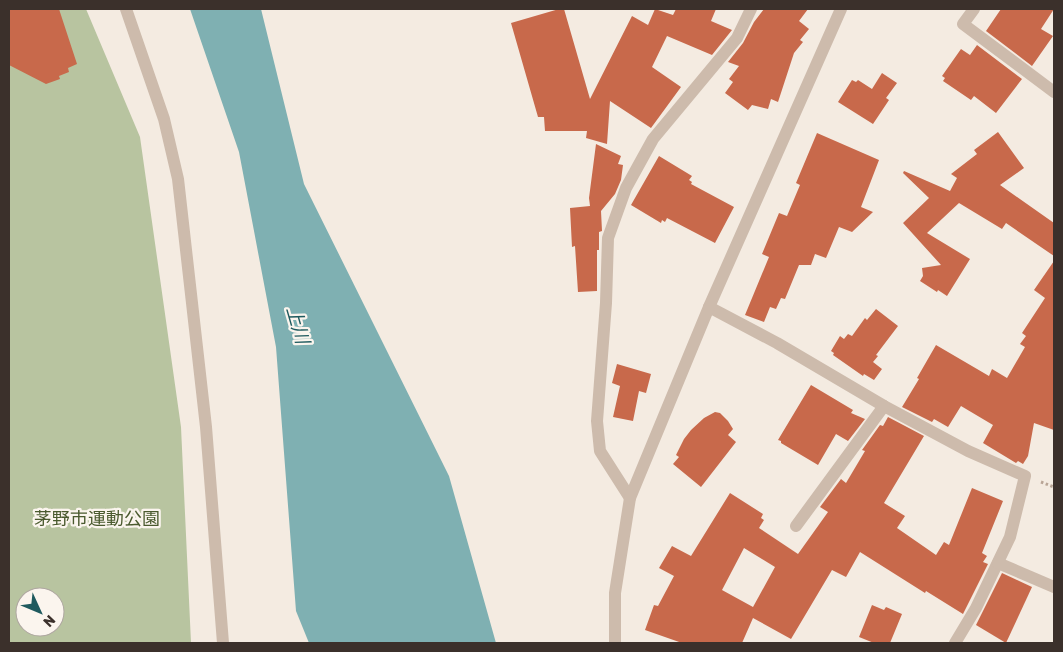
<svg xmlns="http://www.w3.org/2000/svg" width="1063" height="652" viewBox="0 0 1063 652" font-family="Rubik,'Noto Sans JP',sans-serif">
  <style>
    .green { fill: #b8c4a0; fill-rule: evenodd }
    .water { fill: #7fb0b2 }
    .building { fill: #c8694b; fill-rule: evenodd }
    .lines { fill: none; stroke-linecap: round; stroke-linejoin: round }
    .path { stroke: #b9a596; stroke-width: 3; stroke-dasharray: 2.5 2.5; stroke-linecap: butt }
    .minor { stroke: #cdbbac; stroke-width: 12 }
    .labels { text-anchor: middle; dominant-baseline: central; stroke-width: 4.5; stroke-linejoin: round; paint-order: stroke }
    .park-label { font-size: 18px; fill: #4a5a2e; stroke: #fbf5ee }
    .water-label { font-size: 19px; font-style: italic; fill: #1f5a5e; stroke: #fbf5ee }
  </style>
  <rect width="100%" height="100%" fill="#f4ebe1"/>
  <!-- green -->
  <path class="green" d="M9,9H86L140,137L181,427L191,643H9ZM25,597H55V627H25Z"/>
  <!-- water -->
  <path class="water" d="M190,9H261L304,184L449,476L496,643H309L296,611L276,347L239,152Z"/>
  <!-- building -->
  <g class="building">
    <path d="M9,9H59L77,64L68,68L69,72L59,76L60,79L46,84L9,65Z"/>
    <path d="M559,9H564L590,99L632,16L648,25L655,9L673,15L676,9H716L711,21L732,30L712,55L667,36L652,67L681,87L651,128L610,101L607,144L586,138L587,131H545L544,117H538L511,23Z"/>
    <path d="M764,9H808L799,21L809,29L800,40L803,42L794,53L778,102L771,99L768,109L752,105L748,110L725,93L733,82L729,79L739,66L728,62L743,43L754,22Z"/>
    <path d="M1001,9H1054L1041,29L1053,36L1032,66L986,31Z"/>
    <path d="M977,45L1022,79L996,113L974,96L971,100L943,81L945,78L942,76L961,49L970,55Z"/>
    <path d="M882,73L897,83L886,98L889,100L873,124L838,102L852,80L856,82L858,80L872,89Z"/>
    <path d="M998,132L1024,168L1000,185L1054,223V256L1006,223L1002,229L959,203L927,233L970,259L947,296L938,290L937,292L920,281L923,276L922,268L941,265L903,223L929,198L903,173L904,171L950,191L957,178L951,174L977,154L974,150Z"/>
    <path d="M817,133L879,160L861,207L873,212L852,232L839,227L826,258L815,254L811,265H799L785,299L781,298L776,309L770,307L764,322L745,315L769,257L762,254L779,213L787,216L800,185L796,183Z"/>
    <path d="M596,144L621,156L618,164L623,165L621,180L615,194L601,211L602,231L599,232V250H597V291L578,292L575,246L572,247L570,208L590,206L589,198Z"/>
    <path d="M659,156L692,176L689,180L692,182L691,184L734,207L715,243L667,218L665,222L662,220L661,223L631,205Z"/>
    <path d="M1054,261V430L1034,423L1028,456L1023,464L1018,461L1016,463L983,443L993,425L961,406L948,427L934,419L932,422L902,407L919,379L917,378L936,345L989,376L992,369L1007,378L1025,347L1020,344L1026,336L1022,333L1045,298L1034,290Z"/>
    <path d="M876,309L898,326L876,355L878,356L873,362L882,369L874,380L864,374L863,376L833,355L834,353L831,351L840,336L844,339L848,334L852,336L865,318L867,320Z"/>
    <path d="M617,364L651,374L646,393L639,391L633,421L613,417L620,386L612,383Z"/>
    <path d="M811,385L853,410L851,413L865,419L848,441L836,434L818,465L781,443V441L778,440Z"/>
    <path d="M715,412L720,413L728,421L733,429L728,435L736,442L701,487L673,464L679,457L676,455L684,439L691,430L704,418Z"/>
    <path d="M888,417L924,436L884,503L905,516L897,528L936,555L944,542L949,545L972,488L1003,501L982,553L987,556L983,562L988,564L963,614L926,591L925,593L860,552L846,577L832,570L791,639L753,618L742,643H682L645,630L654,605L658,606L674,576L659,568L672,546L691,556L730,493L763,514L761,518L764,520L759,528L798,554L828,512L820,507L841,479L846,483L865,451L862,450L880,425L883,426ZM744,548L775,567L753,607L722,590Z"/>
    <path d="M1002,573L1032,587L1006,643L976,625Z"/>
    <path d="M872,605L884,610L886,607L902,614L890,643H874L859,637Z"/>
  </g>
  <g class="lines">
    <!-- path -->
    <path class="path" d="M1041,482L1054,487"/>
    <!-- minor -->
    <g class="minor">
      <path d="M126,9L164,119L178,179L206,427L223,643"/>
      <path d="M974,9L963,24L1054,92"/>
      <path d="M709,307L777,343L884,406L968,451L1025,476L1010,537L976,608L955,643"/>
      <path d="M630,498L600,451L597,421L606,303L608,238L626,188L653,139L737,38L751,9"/>
      <path d="M796,526L884,406"/>
      <path d="M998,563L1054,587"/>
      <path d="M615,643V593L630,498L709,307L841,9"/>
    </g>
  </g>
  <g class="labels">
    <!-- park labels -->
    <g class="park-label">
      <text x="97" y="519">茅野市運動公園</text>
    </g>
    <!-- water labels -->
    <g class="water-label">
      <text transform="translate(298 325) rotate(74)">上川</text>
    </g>
  </g>
  <!-- border -->
  <rect width="1063" height="652" fill="none" stroke="#3b302b" stroke-width="20"/>
  <!-- north arrow -->
  <g transform="translate(40 612) rotate(134)"><circle r="24" fill="#fbf5ee" stroke="#aea6a0"/>
  <path d="M0-4L9 19L0 12L-9 19Z" fill="#1f5a5e"/>
  <text y="-8" font-size="14" font-weight="bold" text-anchor="middle" fill="#3b302b">N</text>
  </g>
</svg>
